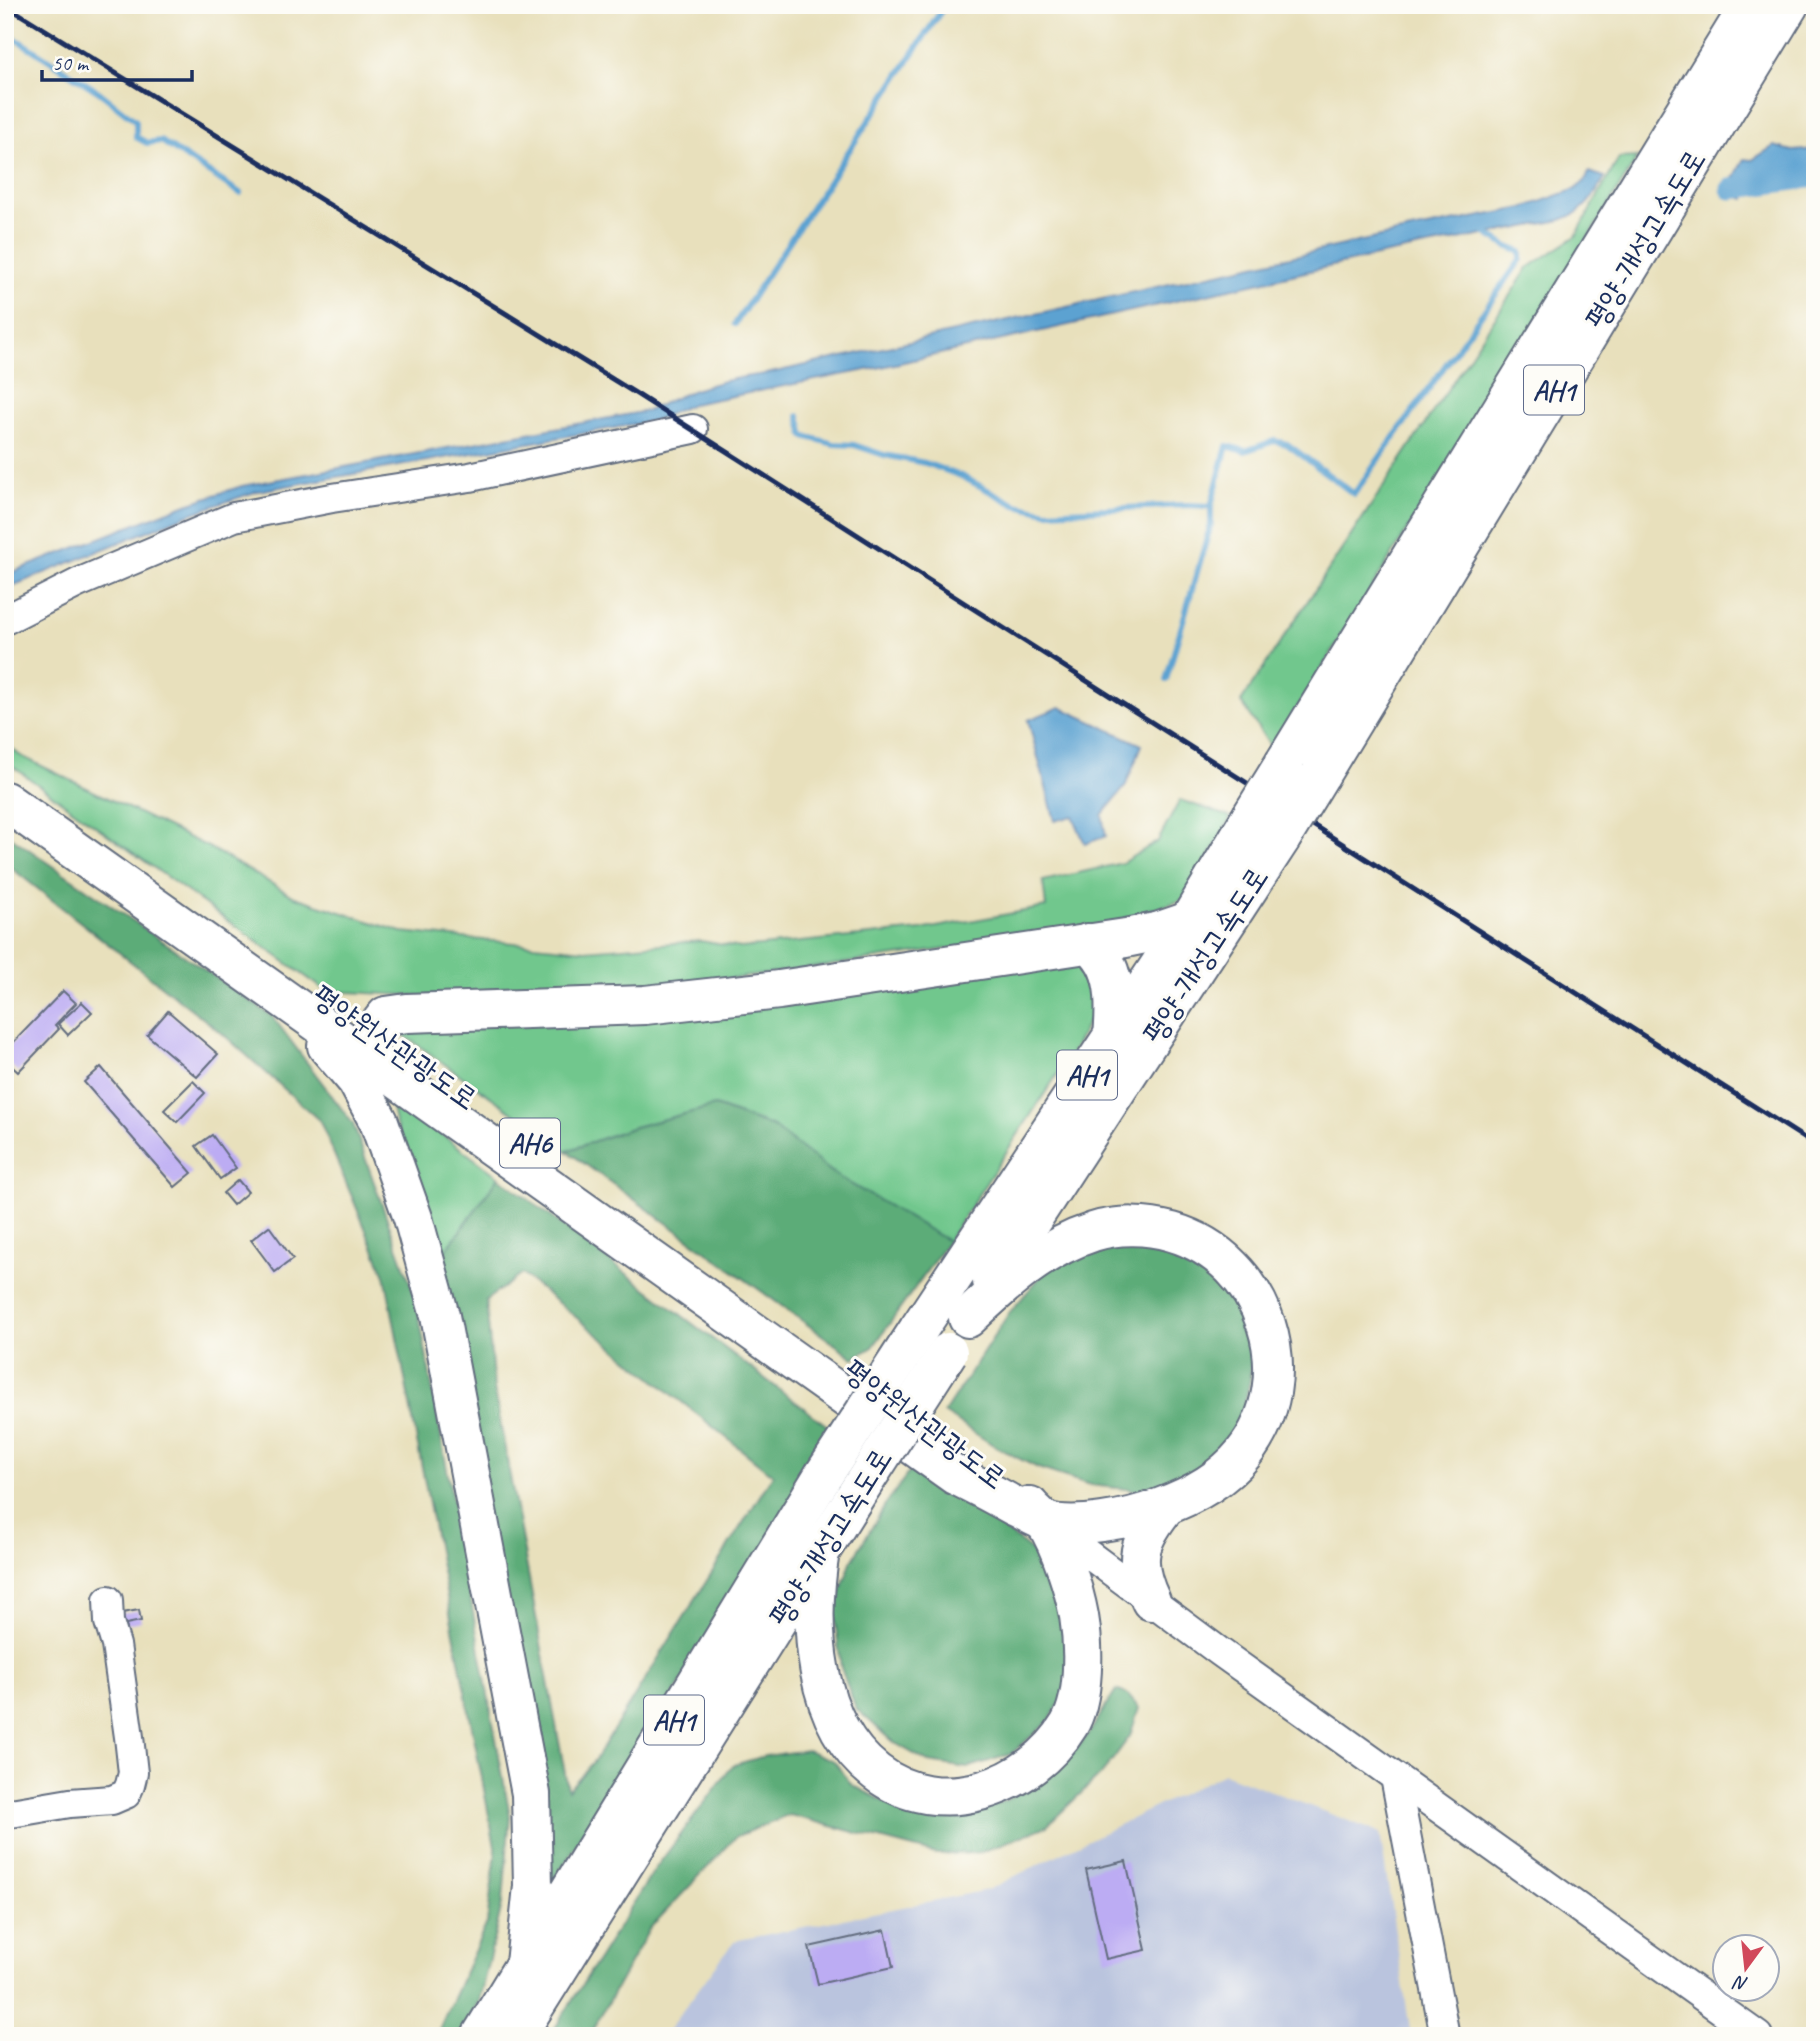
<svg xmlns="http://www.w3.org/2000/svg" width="1820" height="2041" viewBox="0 0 1820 2041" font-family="Caveat,'Poor Story',sans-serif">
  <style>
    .industrial { fill: #bac4de }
    .green { fill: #71c78d; stroke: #467b76; stroke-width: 2 }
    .forest { fill: #5cac78; stroke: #3c6e6b; stroke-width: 2; fill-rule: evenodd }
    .water { fill: #5ba2d1; stroke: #3b6898; stroke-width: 2 }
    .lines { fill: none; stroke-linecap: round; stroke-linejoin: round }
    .stream { stroke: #5ba2d1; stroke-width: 6 }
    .canal { stroke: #5ba2d1; stroke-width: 21 }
    .building { fill: #bcacf3 }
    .minor-casing { stroke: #636d7f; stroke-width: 32 }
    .highway-casing { stroke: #636d7f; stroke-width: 42 }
    .minor { stroke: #fff; stroke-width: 28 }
    .highway { stroke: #fff; stroke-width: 38 }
    .rail { stroke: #1b2f5e; stroke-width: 5 }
    .highway-bridge-casing { stroke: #636d7f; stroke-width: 42; stroke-linecap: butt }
    .highway-bridge { stroke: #fff; stroke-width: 38 }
    .labels { text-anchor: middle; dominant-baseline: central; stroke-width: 6; stroke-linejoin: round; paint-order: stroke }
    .shield { fill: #fdfcf7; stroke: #5f6c8c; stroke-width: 2 }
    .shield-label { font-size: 28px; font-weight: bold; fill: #1b2f5e }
    .street-label { font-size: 30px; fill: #1b2f5e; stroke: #fdfcf7 }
  </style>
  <rect width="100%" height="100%" fill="#fdfcf7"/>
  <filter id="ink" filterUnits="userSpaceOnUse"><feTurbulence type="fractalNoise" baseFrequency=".0143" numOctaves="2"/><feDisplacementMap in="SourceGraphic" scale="14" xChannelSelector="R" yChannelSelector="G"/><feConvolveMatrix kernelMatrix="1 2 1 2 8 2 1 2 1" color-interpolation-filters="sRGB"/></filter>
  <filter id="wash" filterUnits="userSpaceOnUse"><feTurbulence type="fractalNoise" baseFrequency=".00686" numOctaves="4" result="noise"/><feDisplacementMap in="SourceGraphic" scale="28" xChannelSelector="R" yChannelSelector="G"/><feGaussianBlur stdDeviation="1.57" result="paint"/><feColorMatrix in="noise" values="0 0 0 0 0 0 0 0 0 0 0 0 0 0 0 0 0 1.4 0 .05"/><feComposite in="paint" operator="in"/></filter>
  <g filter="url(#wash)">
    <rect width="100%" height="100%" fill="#e8e0bc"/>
    <!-- industrial -->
    <path class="industrial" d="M1224,1773L1380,1833L1411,2036H664L734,1941L987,1890Z"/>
    <!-- green -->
    <g class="green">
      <path d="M1638,157L1272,749L1241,702L1528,268L1576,236L1619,158Z"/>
      <path d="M5,741L19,755L208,847L295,897L402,932L585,950L701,941L741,948L920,930L1046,907L1043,881L1122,863L1158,841L1180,800L1231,817L1186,899L1092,929L629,993L469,998L326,991L5,761Z"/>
      <path d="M1077,958L1091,966L1099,983L1096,1006L1074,1049L948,1241L837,1176L773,1127L715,1106L634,1127L567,1151L405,1036V1027Z"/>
      <path d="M390,1096L499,1177L439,1260L394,1118Z"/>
    </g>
    <!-- forest -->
    <g class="forest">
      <path d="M5,833L272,1016L353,1124L416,1299L510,1816L503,1900L479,2001L459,2036H436L487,1923L496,1852L385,1275L320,1121L223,1034L5,863Z"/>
      <path d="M715,1106L773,1127L837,1176L948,1241L873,1347L854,1358L567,1151L634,1127Z"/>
      <path d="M499,1177L830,1428L806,1466L816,1473L554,1880L545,1871L439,1260ZM522,1274L773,1475L594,1761L568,1790L494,1389L486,1300Z"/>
      <path d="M1147,1243L1192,1259L1216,1281L1247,1317L1252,1342L1250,1380L1242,1416L1225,1445L1197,1476L1143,1491L1090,1485L1038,1468L996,1447L944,1413L1009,1313L1048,1268L1094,1244Z"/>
      <path d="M916,1462L1031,1550L1056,1589L1071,1685L1049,1721L1011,1754L967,1768L928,1762L895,1743L856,1709L841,1668L834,1610L851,1562L886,1504Z"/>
      <path d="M1116,1690L1127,1694L1139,1708L1130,1736L1104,1771L1047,1826L979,1853L936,1854L790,1815L737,1836L650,1928L589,2036H550L655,1869L733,1765L765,1756L807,1750L834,1761L852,1785L887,1803L930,1815L962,1819L1006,1800L1052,1775L1088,1735Z"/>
    </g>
    <!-- water -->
    <g class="water">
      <path d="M1774,146L1793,151L1815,149V172L1756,180L1745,199L1740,197L1748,179L1734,178L1744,159L1752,160Z"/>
      <path d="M1589,172L1605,177C1592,198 1586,212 1561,220L1381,255L877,368L692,404L653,421L258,491L187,515L5,589V575L187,504L242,486L647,411C690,390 718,379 766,374L1411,230L1523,208L1576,189L1586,180Z"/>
      <path d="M1060,707L1142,745L1125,787L1102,815L1106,836L1085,844L1073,816L1055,821L1028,720Z"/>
    </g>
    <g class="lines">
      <!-- stream -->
      <g class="stream">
        <path d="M5,32L99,92L136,121V137L147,143L161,141L240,193"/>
        <path d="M735,324L945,5"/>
        <path d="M799,416L804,436L834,444L854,445L884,455L925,463L961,476L1016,505L1047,512L1185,505L1211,506"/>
        <path d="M1166,680L1211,524V506L1227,446L1245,451L1274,441L1287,444L1354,494L1521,259V252L1506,246L1481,230"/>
      </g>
      <!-- canal -->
      <path class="canal" d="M1731,189L1815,177"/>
    </g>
    <g id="blocks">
      <!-- building -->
      <g class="building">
        <path d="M63,991L76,1003L55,1025L59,1029L18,1072L5,1060V1051Z"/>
        <path d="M82,1002L92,1012L68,1035L58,1024Z"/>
        <path d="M168,1011L218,1054L197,1077L147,1035Z"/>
        <path d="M101,1067L192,1173L175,1187L84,1082Z"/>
        <path d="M193,1081L205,1093L177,1122L164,1110Z"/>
        <path d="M212,1135L236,1168L220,1179L196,1146Z"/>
        <path d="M238,1180L248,1192L233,1205L223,1193Z"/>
        <path d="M269,1226L293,1259L275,1272L251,1240Z"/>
        <path d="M139,1610L141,1621L126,1624L127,1630L114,1632L111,1615Z"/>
        <path d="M1126,1861L1146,1950L1106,1959L1086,1870Z"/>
        <path d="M885,1930L893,1967L818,1984L809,1947Z"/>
      </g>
    </g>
  </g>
  <g filter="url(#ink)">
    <use href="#blocks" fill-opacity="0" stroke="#636d7f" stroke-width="2"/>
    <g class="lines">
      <!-- minor casing -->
      <g class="minor-casing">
        <g id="minor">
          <path d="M5,620L78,583L234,517L332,498L470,477L693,429"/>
          <path d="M1049,1525L1220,1652L1758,2036"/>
          <path d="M1395,1777L1445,2036"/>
          <path d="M5,1814L70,1803L112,1800L126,1794L130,1785L133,1773L129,1737L116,1645L109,1622L108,1600"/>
        </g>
      </g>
      <!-- highway casing -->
      <g class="highway-casing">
        <g id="highway">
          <path d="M1285,762L1750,5"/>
          <path d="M1320,775L1789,5"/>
          <path d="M5,801L955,1475C976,1485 996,1496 1016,1507C1025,1511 1035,1518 1045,1521C1074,1530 1131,1519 1159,1508C1190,1497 1222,1480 1243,1454C1305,1377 1266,1259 1172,1232C1147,1225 1118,1224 1093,1232C1043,1248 1006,1282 968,1318"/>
          <path d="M1088,943C1118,964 1116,1004 1113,1037"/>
          <path d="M327,1046L357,1081L379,1122L413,1218L440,1316L531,1794L533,1886L525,1964"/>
          <path d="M374,1064L367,1040L386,1016L407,1013L645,1005L779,990L1126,938L1160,931L1189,921"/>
          <path d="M992,1281L1282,837"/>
          <path d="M918,1330L1189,921L1251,817"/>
          <path d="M820,1551C808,1624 812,1722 876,1772C939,1821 1031,1788 1069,1725C1085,1698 1084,1646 1079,1616C1074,1589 1060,1545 1045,1522C1041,1516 1034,1511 1030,1506"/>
          <path d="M1151,1601C1131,1560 1139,1540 1166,1506"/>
          <path d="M481,2036L823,1476"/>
          <path d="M516,2036L854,1498"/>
        </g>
      </g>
      <!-- minor -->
      <use href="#minor" class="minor"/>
      <!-- highway -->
      <use href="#highway" class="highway"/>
      <!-- rail -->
      <path class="rail" d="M5,5L635,393L1815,1145"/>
      <!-- highway-bridge casing -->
      <g class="highway-bridge-casing">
        <g id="highway-bridge">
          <path d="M1251,817L1285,762"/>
          <path d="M1282,837L1320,775"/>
          <path d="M823,1476L918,1330"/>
          <path d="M854,1498L948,1352"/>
        </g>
      </g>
      <!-- highway-bridge -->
      <use href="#highway-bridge" class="highway-bridge"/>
    </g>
  </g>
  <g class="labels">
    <!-- shield labels -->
    <g class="shield">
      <rect x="1524" y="365.5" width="60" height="49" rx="5"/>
      <rect x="1057" y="1050.5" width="60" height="49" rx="5"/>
      <rect x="500" y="1118.5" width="60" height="49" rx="5"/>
      <rect x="644" y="1695.5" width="60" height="49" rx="5"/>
    </g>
    <g class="shield-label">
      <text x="1554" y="390">AH1</text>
      <text x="1087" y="1075">AH1</text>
      <text x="530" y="1143">AH6</text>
      <text x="674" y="1720">AH1</text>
    </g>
    <!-- street labels -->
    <g class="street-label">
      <text transform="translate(1645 239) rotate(-59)">평양-개성고속도로</text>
      <text transform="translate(1205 955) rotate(-57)">평양-개성고속도로</text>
      <text transform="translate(395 1047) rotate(35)">평양원산관광도로</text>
      <text transform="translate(925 1424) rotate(37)">평양원산관광도로</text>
      <text transform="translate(830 1537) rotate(-58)">평양-개성고속도로</text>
    </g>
  </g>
  <!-- margin -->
  <rect width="1820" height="2041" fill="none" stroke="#fdfcf7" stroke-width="28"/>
  <!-- north arrow -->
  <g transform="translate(1746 1968) rotate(195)"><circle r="33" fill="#fdfcf7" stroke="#a3aaba" stroke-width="2"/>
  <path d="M0-5L12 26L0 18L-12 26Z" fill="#d1495b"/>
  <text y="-10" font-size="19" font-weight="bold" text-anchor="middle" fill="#1b2f5e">N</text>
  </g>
  <!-- scale -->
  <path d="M42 70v10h150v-10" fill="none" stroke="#1b2f5e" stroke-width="3.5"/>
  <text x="52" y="70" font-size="21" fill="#1b2f5e" stroke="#fdfcf7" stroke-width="5" paint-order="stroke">50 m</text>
</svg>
